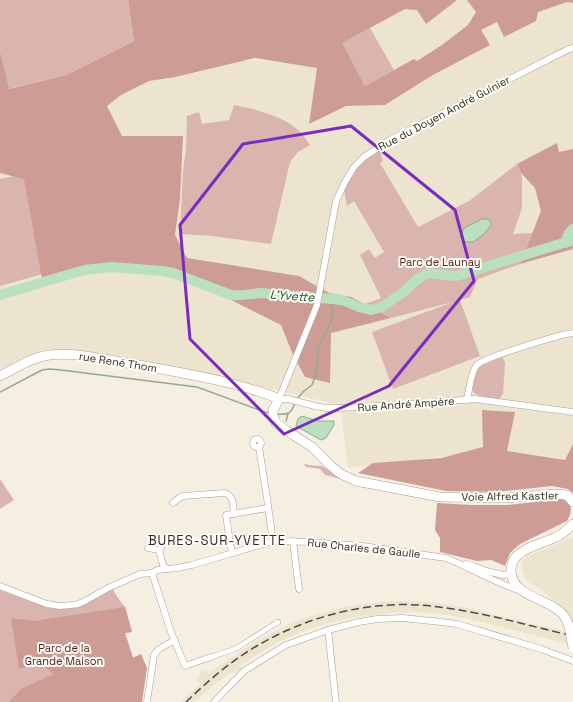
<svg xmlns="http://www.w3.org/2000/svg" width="573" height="702" viewBox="0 0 573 702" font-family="'Space Grotesk',sans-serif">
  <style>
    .built { fill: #ece4cf }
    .green { fill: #dab5af }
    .forest { fill: #cd9d95 }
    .water { fill: #bbe0c0; stroke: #91aa92 }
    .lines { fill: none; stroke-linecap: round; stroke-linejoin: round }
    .stream { stroke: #91aa92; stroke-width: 1.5 }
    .river { stroke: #bbe0c0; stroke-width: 10 }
    .pedestrian-casing { stroke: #a6a194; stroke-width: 5.5 }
    .minor-casing { stroke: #a6a194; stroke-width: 7 }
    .secondary-casing { stroke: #a6a194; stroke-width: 10 }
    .pedestrian { stroke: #fff; stroke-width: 4.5 }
    .minor { stroke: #fff; stroke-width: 6 }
    .secondary { stroke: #fff; stroke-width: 9 }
    .rail { stroke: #4d4b45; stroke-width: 1.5; stroke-dasharray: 8 4; stroke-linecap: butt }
    .secondary-bridge-casing { stroke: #a6a194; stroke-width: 10; stroke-linecap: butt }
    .secondary-bridge { stroke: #fff; stroke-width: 9 }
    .marked { fill: none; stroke: #7b2cbf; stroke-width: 3; stroke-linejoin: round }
    .labels { text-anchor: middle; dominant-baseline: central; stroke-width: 4; stroke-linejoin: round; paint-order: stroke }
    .street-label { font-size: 11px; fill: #2e2c27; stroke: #fffdf7 }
    .park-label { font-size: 11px; fill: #561b15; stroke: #fffdf7 }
    .water-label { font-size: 12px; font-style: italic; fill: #1a5027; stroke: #fffdf7 }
    .quarter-label { font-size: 13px; letter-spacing: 1px; fill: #2e2c27; stroke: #fffdf7 }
  </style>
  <rect width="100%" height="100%" fill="#f5efe2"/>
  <!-- built -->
  <g class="built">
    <path d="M370,0H573V467L480,452L348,468L340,405L231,380L68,350H42L20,359L0,370V103L228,60L323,62Z"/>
    <path d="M573,537V628L568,613L553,599L525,578L521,566L523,560L530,555Z"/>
    <path d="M397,601L432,602L462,607L566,632L568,644L465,618L440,614L414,612L392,613L363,616L349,618L325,624L304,631L280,641L240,665L242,668L233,674L232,673L230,675L229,673L194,702H181L200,684L196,679L201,675L199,673L203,670L205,672L207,671L209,673L253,643L275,631L294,622L318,614L344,607L380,602Z"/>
  </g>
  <!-- green -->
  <g class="green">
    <path d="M0,0H128L134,41L66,75L8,89L0,51Z"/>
    <path d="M370,28L394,70L365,86L341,43Z"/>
    <path d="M234,105C254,109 283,116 298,130C303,134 306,140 310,145L298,152L290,162L271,244L213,236L180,234L183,171L186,149L187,116L199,112L202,124L229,120Z"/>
    <path d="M380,151L383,161L380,163L418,227L469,201L517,164L521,173L522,177V208L513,234L532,233L520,264L478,279L470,297L460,300L480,356L393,389L372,332L453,302L391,318L365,304L381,298L360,255L369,249L375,258L384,252L354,201L347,206L344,190L356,168L366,159Z"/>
    <path d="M24,174L43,274L0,286V179Z"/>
    <path d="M501,358H503L505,363L503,394L499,399H496L479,396L474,393L472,390L476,372L479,368L483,365Z"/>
    <path d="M305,464C311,466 316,465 321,466C330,469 337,476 344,480L325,475L320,469L306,467L304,465Z"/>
    <path d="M0,479L14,500L0,509Z"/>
    <path d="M113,589L116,595L125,607L132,632L125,633L133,658L141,654L142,702H0V590L48,608H77Z"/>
  </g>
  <!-- forest -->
  <g class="forest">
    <path d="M128,0H457L426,24L417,10L405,9L342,43L365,86L414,59L417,61L442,45L468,25L476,12L467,0H573V3L567,2L538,12L536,21L504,37L497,22L481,30L490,45L431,76L385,105L346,106L309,124L317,68L255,58L175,77L149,81L121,95L107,106L122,136H183L180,199L175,235L187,258L299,276L329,293L351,297L391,318L331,333L330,383L305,377L293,355L281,325L231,300L160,269L114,265L77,270L42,279L24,179L0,173V51L9,89L66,75L134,41Z"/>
    <path d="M557,143L559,152L573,149V249L520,264L541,211L535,188L521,173L517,164Z"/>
    <path d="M482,410L515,412L507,451L565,460L573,444V493L568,489L552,486L496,492L446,491L358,473L373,463L441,458L483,447Z"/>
    <path d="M560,499L569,502C572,510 571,514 567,521L520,544L510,553L505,566L491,560L477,561L440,552V538L435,530L437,503L472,505H507Z"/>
    <path d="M125,607L132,632L125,633L133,658L141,654L147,668L142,702H9L21,689L53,674L41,663L19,669L11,618L34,621Z"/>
  </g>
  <!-- water -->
  <g class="water">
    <path d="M482,219H488L492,224L484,234L473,242H465L460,236L464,228Z"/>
    <path d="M302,416L317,421H334V425L326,438L321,440L296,426L298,419Z"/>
  </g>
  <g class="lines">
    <!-- stream -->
    <g class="stream">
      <path d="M0,392L42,370L50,369L61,370L197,387L265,412L269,413"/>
      <path d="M296,400L304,391L312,385L316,374L318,359V348L332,319V299"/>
      <path d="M277,414C288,415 291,414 295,403"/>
      <path d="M286,421L288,414"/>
    </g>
    <!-- river -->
    <g class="river">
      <path d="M565,243L569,233L573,229"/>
      <path d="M0,295L67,275L85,270L111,267L162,271L173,273L231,295C241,296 251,294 261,293L332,299L342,300L359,307L371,310L382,307L405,291L416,280L428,273L456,276L573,240"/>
    </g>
    <!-- pedestrian casing -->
    <g class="pedestrian-casing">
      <path id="pedestrian" d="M211,657L235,649L278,622"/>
    </g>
    <!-- minor casing -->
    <g class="minor-casing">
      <g id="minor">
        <path d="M573,48L569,49L559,54L388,141L364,157L354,167L345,182L336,201L317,305L279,399H288L315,406L326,408H338L399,405L475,399L573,412"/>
        <path d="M467,400C469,391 471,371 477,365C483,358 561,334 573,333"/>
        <circle cx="257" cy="443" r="4"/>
        <path d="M259,447L267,498L273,542"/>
        <path d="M173,503L179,498L183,496L224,493C234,495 233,505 234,514"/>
        <path d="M293,541L299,589"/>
        <path d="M148,548L159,550"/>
        <path d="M159,550L163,565L167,569"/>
        <path d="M159,550L161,548L163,541"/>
        <path d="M232,553L230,542L226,515L268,508"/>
        <path d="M466,564L473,566L490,572L503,575L511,574"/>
        <path d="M152,573L171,632L185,666L211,657"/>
        <path d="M0,586L47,604L60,606L71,605L78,604L85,601L108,588L140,574L152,573L157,570L177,568L192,565L270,542L282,541L308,542L363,546L446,558C471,568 495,583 521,591"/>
        <path d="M328,630L336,702"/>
        <path d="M147,702L154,655L159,649L175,640"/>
        <path d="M214,702L244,671L286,645L328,630L359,622L377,619L403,618L441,622L457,624L541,649L573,661"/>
      </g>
    </g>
    <!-- secondary casing -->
    <g class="secondary-casing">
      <g id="secondary">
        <path d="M0,376C16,368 32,357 50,355C75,352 101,359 126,363C158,368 189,374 221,381C241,386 261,391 279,399L273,410V416L276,423L287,431L312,447L331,466L341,474L356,481L440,497L506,498L556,494L567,495L573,502"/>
        <path d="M569,626C567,620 565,615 559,611C545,598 513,596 511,572C511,567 512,562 515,558C524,547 544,543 556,537C563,534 568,529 573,524"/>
      </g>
    </g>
    <!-- pedestrian -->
    <use href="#pedestrian" class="pedestrian"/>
    <!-- minor -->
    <use href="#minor" class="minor"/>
    <!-- secondary -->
    <use href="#secondary" class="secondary"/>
    <!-- rail -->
    <path class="rail" d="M186,702C205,684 225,666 247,652C300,618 367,599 431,606C479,611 526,625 573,636"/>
    <!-- secondary-bridge casing -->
    <g class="secondary-bridge-casing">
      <path id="secondary-bridge" d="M569,626L573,648"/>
    </g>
    <!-- secondary-bridge -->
    <use href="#secondary-bridge" class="secondary-bridge"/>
  </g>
  <!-- marked area -->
  <path class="marked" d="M351,126L455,210L474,281L389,386L284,434L190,339L180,225L243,144Z"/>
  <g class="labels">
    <!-- street labels -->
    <g class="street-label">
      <text transform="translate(444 113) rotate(-28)">Rue du Doyen André Guinier</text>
      <text transform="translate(118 362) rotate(9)">rue René Thom</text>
      <text transform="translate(406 404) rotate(-4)">Rue André Ampère</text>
      <text transform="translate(510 496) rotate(-1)">Voie Alfred Kastler</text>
      <text transform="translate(364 548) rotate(6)">Rue Charles de Gaulle</text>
    </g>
    <!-- park labels -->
    <g class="park-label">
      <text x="440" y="262">Parc de Launay</text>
      <text x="64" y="648">Parc de la<tspan x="64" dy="13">Grande Maison</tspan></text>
    </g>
    <!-- water labels -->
    <g class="water-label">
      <text transform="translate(292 296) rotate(4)">L'Yvette</text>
    </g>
    <!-- quarter labels -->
    <g class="quarter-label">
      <text x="217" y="540">BURES-SUR-YVETTE</text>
    </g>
  </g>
</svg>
